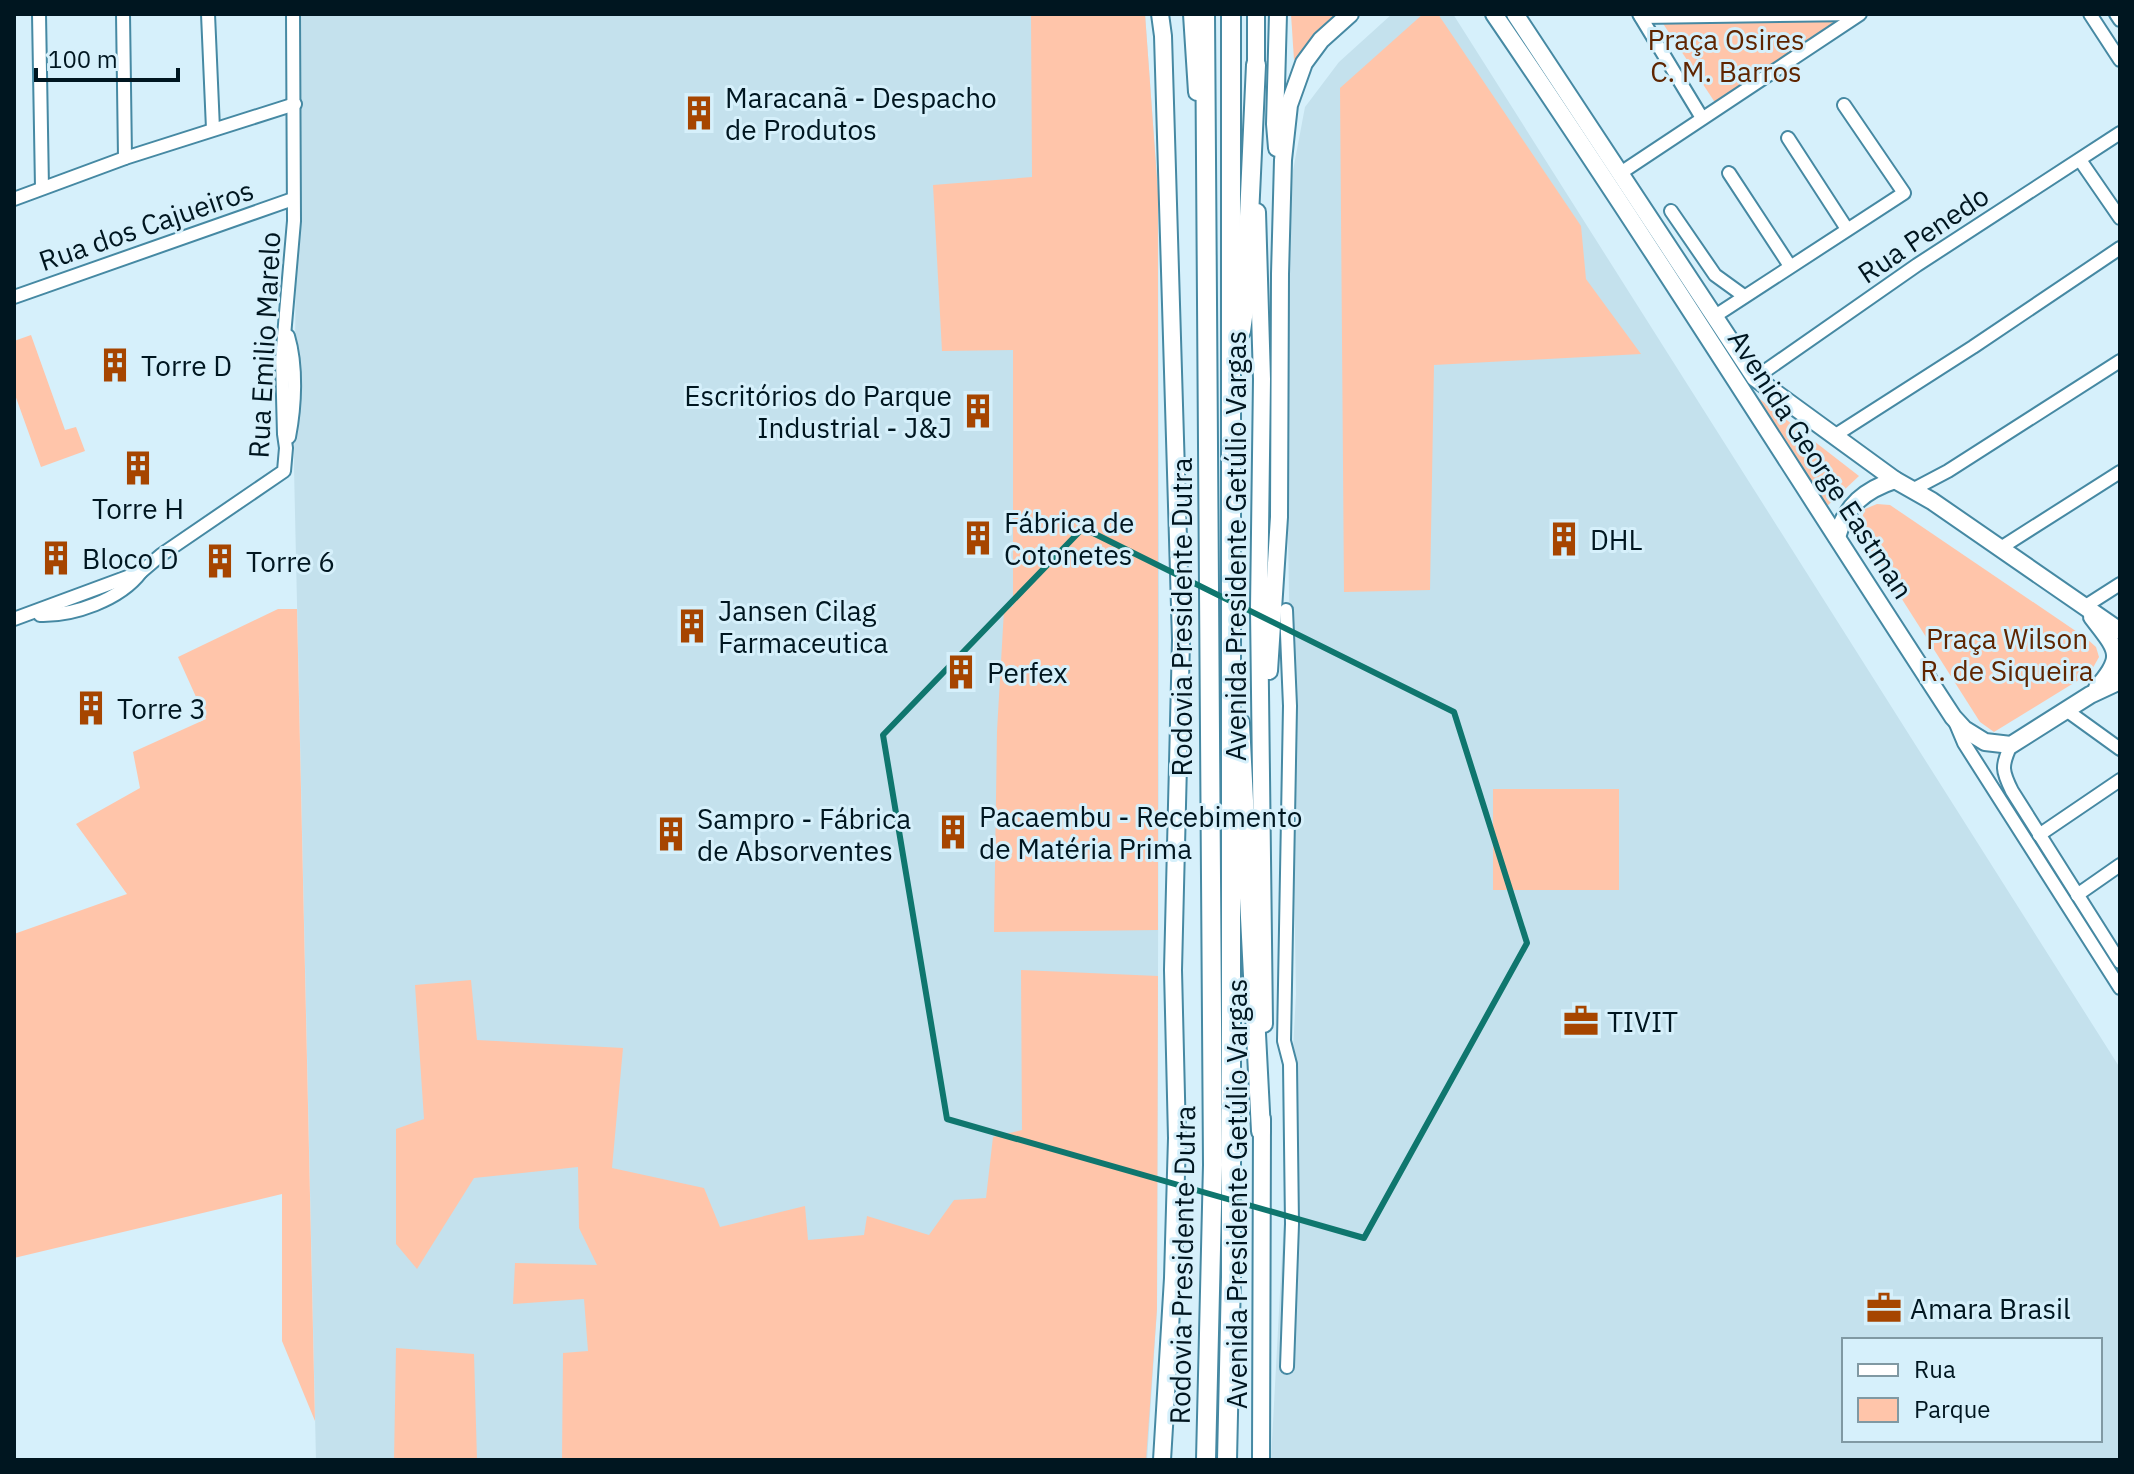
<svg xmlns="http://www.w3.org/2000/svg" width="2134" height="1474" viewBox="0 0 2134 1474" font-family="'IBM Plex Sans',sans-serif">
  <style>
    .built { fill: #c4e1ed; fill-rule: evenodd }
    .green { fill: #ffc5aa }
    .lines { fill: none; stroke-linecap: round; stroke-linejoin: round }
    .minor-casing { stroke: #4689a3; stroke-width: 16 }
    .major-casing { stroke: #4689a3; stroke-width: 20 }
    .highway-casing { stroke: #4689a3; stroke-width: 22 }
    .minor { stroke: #fff; stroke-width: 12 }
    .major { stroke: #fff; stroke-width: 16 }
    .highway { stroke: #fff; stroke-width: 18 }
    .marked { fill: none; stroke: #0f766e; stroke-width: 6; stroke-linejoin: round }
    .labels { text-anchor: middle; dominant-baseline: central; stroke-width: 6; stroke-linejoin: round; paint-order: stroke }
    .park-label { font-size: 28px; fill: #5f2501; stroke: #d6f0fb }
    .poi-label { font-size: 28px; fill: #001620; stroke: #d6f0fb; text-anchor: start }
    .street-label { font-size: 28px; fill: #001620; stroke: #d6f0fb }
  </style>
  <rect width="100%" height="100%" fill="#d6f0fb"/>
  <!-- built -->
  <g class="built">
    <path d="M298,14H1145L1158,193L1159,626L1157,1309L1147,1460H316L294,468L296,248L300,246Z"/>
    <path d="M1392,14H1453L2120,1068V1460H1271L1296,994L1285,363L1287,202L1305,107L1339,62ZM1844,1340H2100V1440H1844Z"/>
  </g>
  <!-- green -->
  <g class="green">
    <path d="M1031,14H1145L1158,193V930L994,932L997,731L1004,610L1013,606V350L942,351L933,185L1032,177Z"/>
    <path d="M1291,14H1346L1294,60Z"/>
    <path d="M1423,14H1438L1581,226L1586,279L1641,354L1434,365L1430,590L1344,592L1340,88Z"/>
    <path d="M1660,19L1842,20L1716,104Z"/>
    <path d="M31,335L65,430L76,427L85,451L41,467L14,392V341Z"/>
    <path d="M1752,393L1859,476L1825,508Z"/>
    <path d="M1877,504L1890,505L2086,638L2096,647L2099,657L2090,673L1994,732L1980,722L1858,530L1865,509Z"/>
    <path d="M278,609H297L315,1421L282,1341V1194L14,1258V934L127,894L76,824L140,788L133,752L206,719L178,657Z"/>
    <rect x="1493" y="789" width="126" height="101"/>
    <path d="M1021,970L1158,976L1157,1309L1146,1460H562L563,1353L588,1351L584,1299L513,1304L515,1263L597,1265L579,1228L578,1167L474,1178L417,1269L396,1244V1129L424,1119L415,985L471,980L477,1040L623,1048L612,1168L704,1188L720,1227L805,1206L808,1240L864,1235L867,1216L929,1235L954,1200L986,1198L993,1137L1022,1130Z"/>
    <path d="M396,1348L474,1354L477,1460H394Z"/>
  </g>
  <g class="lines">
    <!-- minor casing -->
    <g class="minor-casing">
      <g id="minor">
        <path d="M39,14L42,188"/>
        <path d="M123,14L125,158"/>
        <path d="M208,14L213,129"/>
        <path d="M1639,14L1702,118"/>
        <path d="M2090,14L2120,60"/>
        <path d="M2116,14L2120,20"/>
        <path d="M1641,17L1858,14"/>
        <path d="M1788,138L1847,229"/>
        <path d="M2080,160L2120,218"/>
        <path d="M1729,173L1790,266"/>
        <path d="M1619,174L1860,14"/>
        <path d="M14,199L125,158L295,104"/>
        <path d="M1671,211L1715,275L1744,296"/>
        <path d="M14,297L293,199"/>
        <path d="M1715,316L1904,193L1844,105"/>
        <path d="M288,336C297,366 295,406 289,437"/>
        <path d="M1755,378L1917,265L2120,133"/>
        <path d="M1834,436L1973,347L2120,248"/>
        <path d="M1912,490L1948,471L2120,361"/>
        <path d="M1999,549L2120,472"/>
        <path d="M2084,607L2120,584"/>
        <path d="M1286,610L1290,706L1284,1041L1290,1064L1292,1224L1287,1367"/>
        <path d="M40,615C73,616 120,600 141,572"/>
        <path d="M14,619L141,572L161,555L284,471L286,448L284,434L282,359L294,221L293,14"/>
        <path d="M2066,710L2120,749"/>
        <path d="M1956,724L1964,743L2120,988"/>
        <path d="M2011,745C2001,766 2002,771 2012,791L2120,962"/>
        <path d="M2039,835L2120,780"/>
        <path d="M2077,895L2120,865"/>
      </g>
    </g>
    <!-- major casing -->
    <g class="major-casing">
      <g id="major">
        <path d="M1160,14L1163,36L1181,640L1173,970L1177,1138L1173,1278L1162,1460"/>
        <path d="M1192,14L1197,92"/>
        <path d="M1494,14C1652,245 1800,483 1953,717L1964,729L1985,742L2011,745L2090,695L2120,681"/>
        <path d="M1515,14L1755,378L1895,480L1932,501L2120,631"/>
        <path d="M1256,76V14"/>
        <path d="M1277,148L1275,124L1278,14"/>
        <path d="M1257,212L1262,379L1259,609L1264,1024"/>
        <path d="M1837,537C1846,505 1865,490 1895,480"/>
        <path d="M2092,617C2117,650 2126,655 2097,688"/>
        <path d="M1269,671L1279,517L1280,274L1283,160L1289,105L1304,63L1321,40L1350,14"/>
        <path d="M1261,1460L1262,1119"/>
      </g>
    </g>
    <!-- highway casing -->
    <g class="highway-casing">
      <g id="highway">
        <path d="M1205,14L1213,1165L1206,1460"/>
        <path d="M1241,331L1245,303L1256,65"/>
        <path d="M1240,723L1261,1131"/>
        <path d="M1227,1460L1231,1277V14"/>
      </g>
    </g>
    <!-- minor -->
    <use href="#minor" class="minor"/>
    <!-- major -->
    <use href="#major" class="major"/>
    <!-- highway -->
    <use href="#highway" class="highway"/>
  </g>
  <!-- marked area -->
  <path class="marked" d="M1083,528L1454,712L1527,943L1364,1238L947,1119L883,735Z"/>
  <!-- icons -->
  <defs>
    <g id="building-bare" transform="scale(2.76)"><path d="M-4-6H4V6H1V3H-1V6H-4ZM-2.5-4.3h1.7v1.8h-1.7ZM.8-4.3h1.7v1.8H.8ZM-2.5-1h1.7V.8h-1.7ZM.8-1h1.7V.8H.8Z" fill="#a64500" stroke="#d6f0fb" stroke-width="2.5" paint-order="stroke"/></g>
    <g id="office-bare" transform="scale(2.76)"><path d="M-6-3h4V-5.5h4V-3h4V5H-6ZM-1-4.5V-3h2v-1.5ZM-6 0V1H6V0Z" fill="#a64500" stroke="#d6f0fb" stroke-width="2.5" paint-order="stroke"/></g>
  </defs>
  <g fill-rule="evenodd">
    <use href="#building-bare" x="699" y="113"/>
    <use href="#building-bare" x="115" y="365"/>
    <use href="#building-bare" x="978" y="411"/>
    <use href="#building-bare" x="138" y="468"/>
    <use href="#building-bare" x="978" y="538"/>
    <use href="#building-bare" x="1564" y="539"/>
    <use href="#building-bare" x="56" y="558"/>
    <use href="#building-bare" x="220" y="561"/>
    <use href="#building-bare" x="692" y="626"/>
    <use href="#building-bare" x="961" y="672"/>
    <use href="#building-bare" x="91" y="708"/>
    <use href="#building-bare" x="953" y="832"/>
    <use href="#building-bare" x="671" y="834"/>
    <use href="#office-bare" x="1581" y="1021"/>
    <use href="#office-bare" x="1884" y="1308"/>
  </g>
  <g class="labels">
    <!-- park labels -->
    <g class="park-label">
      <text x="1726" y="39">Praça Osires<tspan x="1726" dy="32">C. M. Barros</tspan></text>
      <text x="2007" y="638">Praça Wilson<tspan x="2007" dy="32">R. de Siqueira</tspan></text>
    </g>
    <!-- poi labels -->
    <g class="poi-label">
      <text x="725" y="97">Maracanã - Despacho<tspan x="725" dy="32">de Produtos</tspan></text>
      <text x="141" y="365">Torre D</text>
      <text x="952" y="395" text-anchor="end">Escritórios do Parque<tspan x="952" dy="32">Industrial - J&amp;J</tspan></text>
      <text x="138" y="508" text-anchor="middle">Torre H</text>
      <text x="1004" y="522">Fábrica de<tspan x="1004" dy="32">Cotonetes</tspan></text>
      <text x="1590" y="539">DHL</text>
      <text x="82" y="558">Bloco D</text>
      <text x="246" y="561">Torre 6</text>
      <text x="718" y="610">Jansen Cilag<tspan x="718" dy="32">Farmaceutica</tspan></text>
      <text x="987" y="672">Perfex</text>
      <text x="117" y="708">Torre 3</text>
      <text x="979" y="816">Pacaembu - Recebimento<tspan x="979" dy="32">de Matéria Prima</tspan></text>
      <text x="697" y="818">Sampro - Fábrica<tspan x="697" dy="32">de Absorventes</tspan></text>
      <text x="1607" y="1021">TIVIT</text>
      <text x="1910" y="1308">Amara Brasil</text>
    </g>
    <!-- street labels -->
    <g class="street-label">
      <text transform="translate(146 225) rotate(-19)">Rua dos Cajueiros</text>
      <text transform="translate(1923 234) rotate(-34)">Rua Penedo</text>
      <text transform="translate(264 345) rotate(-87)">Rua Emilio Marelo</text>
      <text transform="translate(1821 464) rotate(57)">Avenida George Eastman</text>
      <text transform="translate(1235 546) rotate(-90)">Avenida Presidente Getúlio Vargas</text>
      <text transform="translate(1181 617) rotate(-90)">Rodovia Presidente Dutra</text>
      <text transform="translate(1236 1194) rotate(-90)">Avenida Presidente Getúlio Vargas</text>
      <text transform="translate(1182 1265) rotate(-89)">Rodovia Presidente Dutra</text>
    </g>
  </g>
  <!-- border -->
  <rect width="2134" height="1474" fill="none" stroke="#001620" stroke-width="32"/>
  <!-- legend -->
  <rect x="1842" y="1338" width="260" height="104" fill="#d6f0fb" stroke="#8099a3" stroke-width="2"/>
  <rect x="1858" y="1364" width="40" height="12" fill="#ffffff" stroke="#8099a3" stroke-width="2"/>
  <text x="1914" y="1378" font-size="24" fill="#001620">Rua</text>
  <rect x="1858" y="1398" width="40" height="24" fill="#ffc5aa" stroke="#8099a3" stroke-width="2"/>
  <text x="1914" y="1418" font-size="24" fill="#001620">Parque</text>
  <!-- scale -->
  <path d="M36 68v12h142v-12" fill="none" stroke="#001620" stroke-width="4"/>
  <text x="48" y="68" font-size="24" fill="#001620" stroke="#d6f0fb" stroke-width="6" paint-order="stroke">100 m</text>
</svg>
